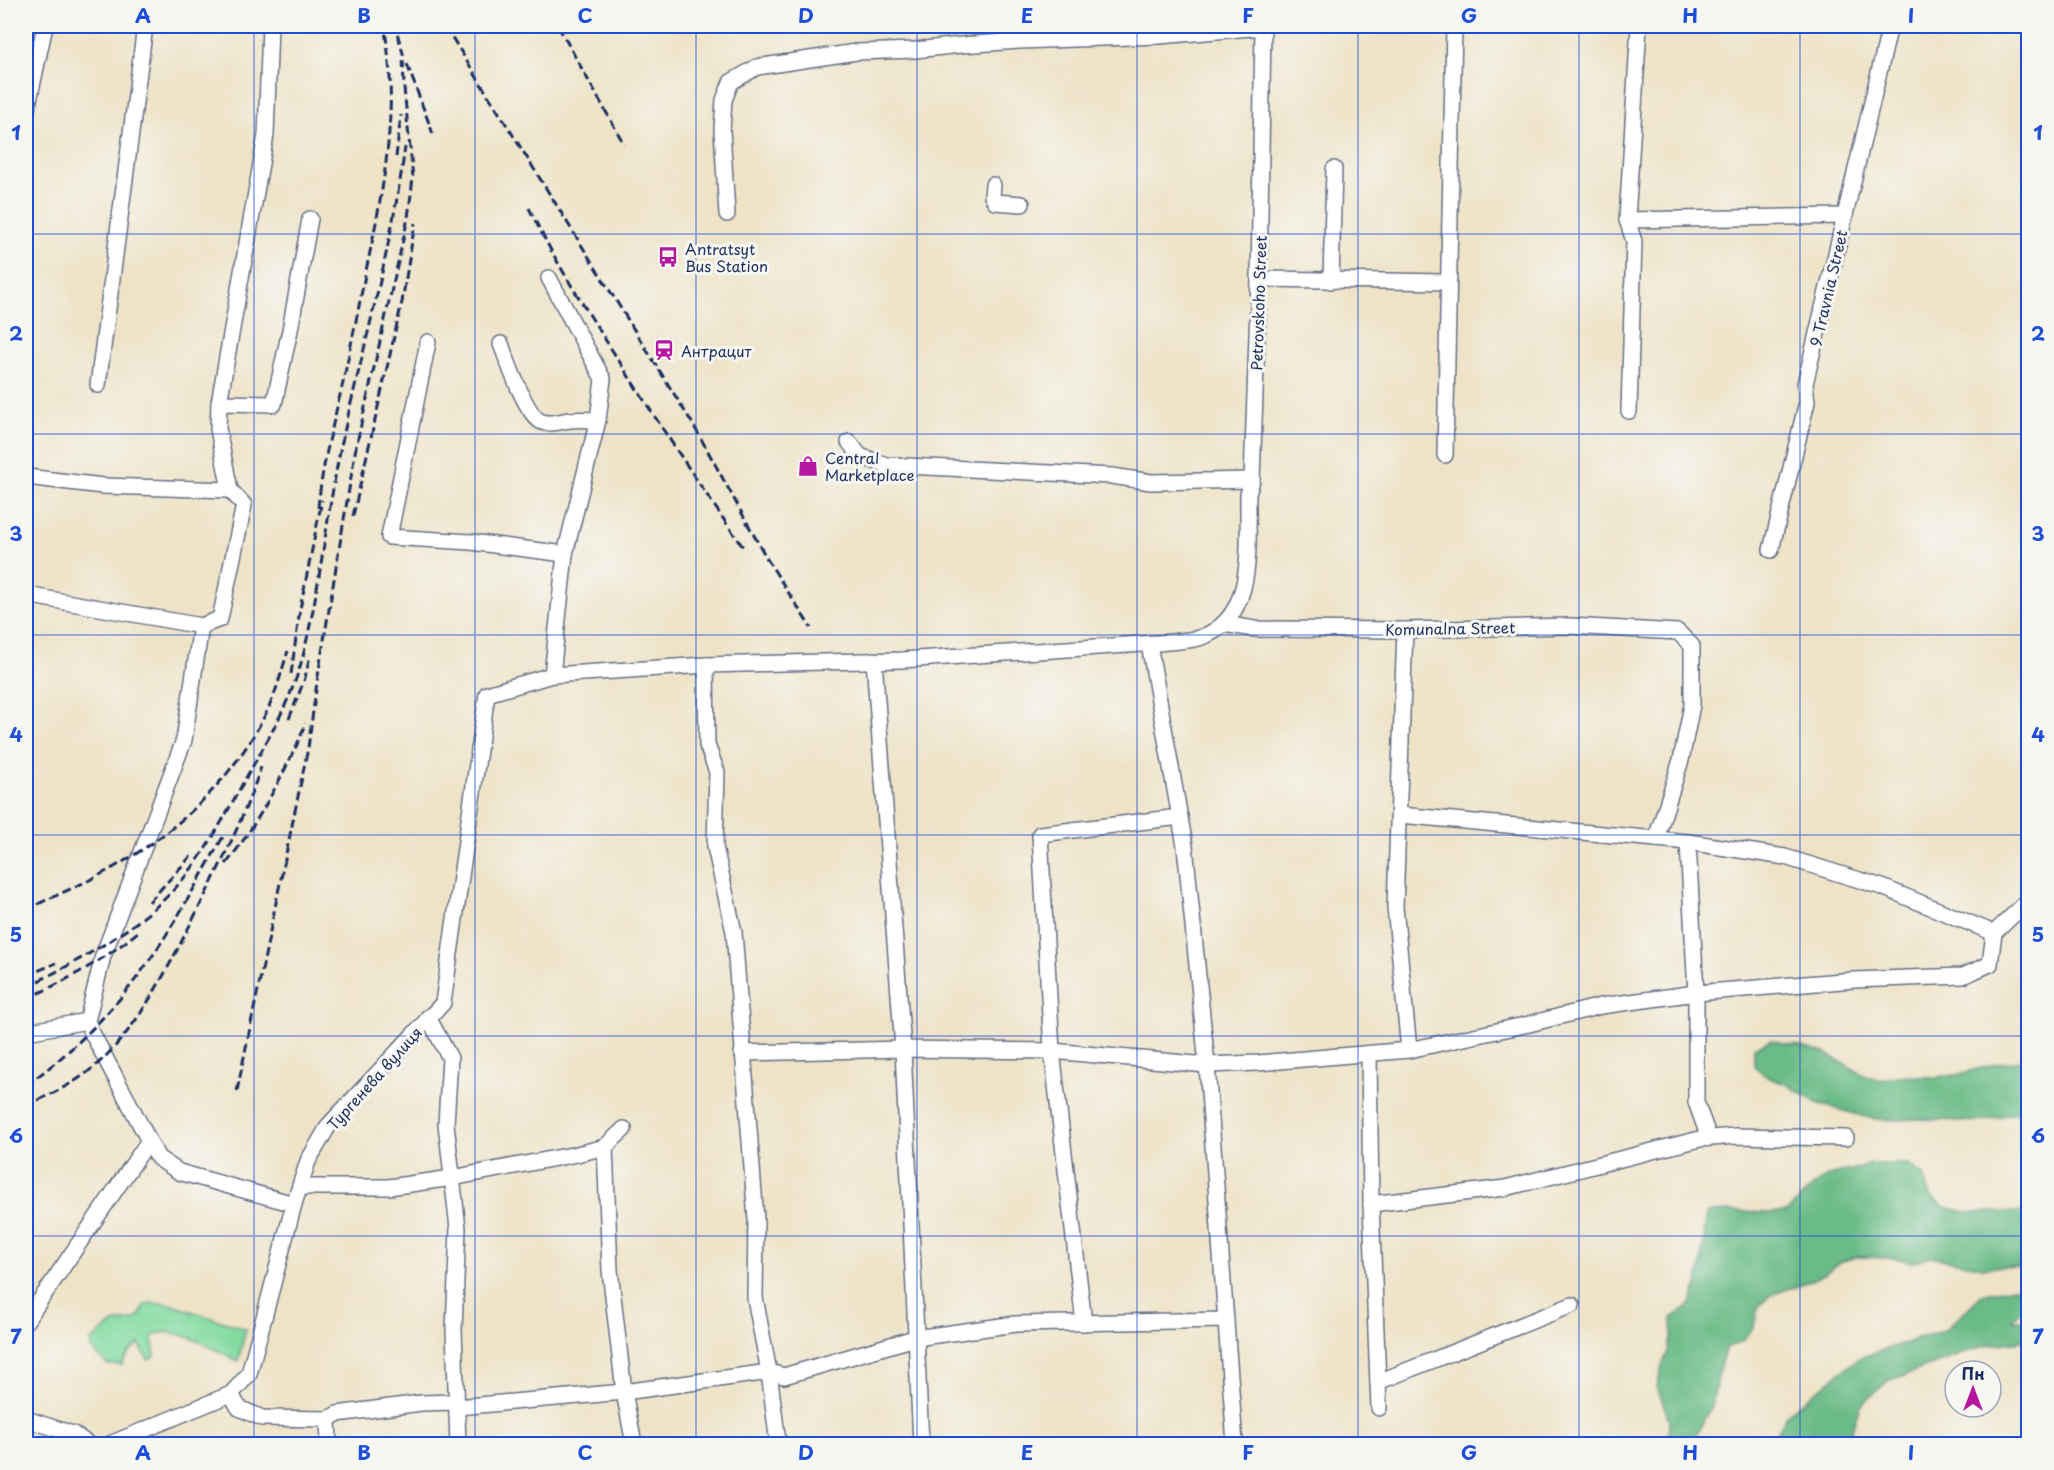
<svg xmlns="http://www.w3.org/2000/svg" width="2054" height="1470" viewBox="0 0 2054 1470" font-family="'Playpen Sans',sans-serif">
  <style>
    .green { fill: #83dba0; stroke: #4f857f; stroke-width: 1.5 }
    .forest { fill: #6abb86; stroke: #427572; stroke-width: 1.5 }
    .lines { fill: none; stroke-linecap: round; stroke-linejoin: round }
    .minor-casing { stroke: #656e83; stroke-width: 18 }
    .minor { stroke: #fff; stroke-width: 15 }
    .rail { stroke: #1b2f5e; stroke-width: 3; stroke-dasharray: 9 4.5; stroke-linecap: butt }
    .grid { fill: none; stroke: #1d4ed8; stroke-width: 1.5; stroke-opacity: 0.55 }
    .labels { text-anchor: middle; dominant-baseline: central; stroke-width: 6; stroke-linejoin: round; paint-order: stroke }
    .poi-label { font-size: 15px; fill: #1b2f5e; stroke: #f6f6f2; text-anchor: start }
    .street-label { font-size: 15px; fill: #1b2f5e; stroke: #f6f6f2 }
    .neatline { fill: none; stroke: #1d4ed8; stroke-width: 2 }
    .grid-label { font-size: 20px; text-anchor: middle; font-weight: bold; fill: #1d4ed8 }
  </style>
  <rect width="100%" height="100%" fill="#f6f6f2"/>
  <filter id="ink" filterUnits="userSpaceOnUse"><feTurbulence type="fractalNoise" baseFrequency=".0167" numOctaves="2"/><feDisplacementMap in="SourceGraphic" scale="12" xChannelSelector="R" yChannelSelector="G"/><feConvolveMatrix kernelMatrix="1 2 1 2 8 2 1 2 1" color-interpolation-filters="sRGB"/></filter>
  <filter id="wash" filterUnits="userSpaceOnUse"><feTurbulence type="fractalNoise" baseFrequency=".008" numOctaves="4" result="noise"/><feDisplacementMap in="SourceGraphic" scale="24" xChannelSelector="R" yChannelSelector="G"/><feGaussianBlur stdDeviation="1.35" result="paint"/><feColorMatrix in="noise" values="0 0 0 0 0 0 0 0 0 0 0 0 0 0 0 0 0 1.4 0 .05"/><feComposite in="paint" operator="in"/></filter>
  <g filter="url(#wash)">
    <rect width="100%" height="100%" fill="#eee3c7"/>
    <!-- green -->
    <path class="green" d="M148,1303L169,1304L246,1329L238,1361C219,1352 170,1321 152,1337L155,1356L148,1360L139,1344L128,1354L122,1365H108L91,1349V1341C97,1337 109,1325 114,1323C129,1319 139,1325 144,1305Z"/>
    <!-- forest -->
    <g class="forest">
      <path d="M1770,1040L1809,1048L1827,1054L1862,1074L1880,1080L1899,1076L1936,1077L1956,1075L1996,1064L2028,1059V1112L2015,1113L1978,1122L1923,1119L1886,1120L1869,1118L1817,1103L1786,1084L1769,1078L1754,1066V1048Z"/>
      <path d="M1870,1164H1909L1924,1176L1929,1195L1945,1207L1965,1212H2028V1266L1983,1267L1930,1257L1912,1262L1893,1258L1857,1257L1839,1262L1824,1274L1807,1282L1771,1295L1758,1307L1754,1326L1742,1341L1726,1348L1720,1366L1712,1405L1691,1444H1668L1669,1420L1657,1387L1661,1369L1668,1351L1672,1335V1318C1677,1314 1684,1311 1688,1307C1702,1290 1703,1236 1707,1213L1726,1211L1767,1213L1787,1212L1813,1186L1831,1174L1851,1170Z"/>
      <path d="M2021,1287L2028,1290V1302L2012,1320L2028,1321V1340L1984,1346L1888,1381L1860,1406L1847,1444H1779L1778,1431L1788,1413L1859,1358L1945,1330L1984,1293Z"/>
    </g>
  </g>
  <g filter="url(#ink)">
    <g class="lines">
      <!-- minor casing -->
      <g class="minor-casing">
        <g id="minor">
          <path d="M1639,26L1627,220L1845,216"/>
          <path d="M26,114L45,26"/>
          <path d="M993,185L992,196L995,202L1022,204"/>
          <path d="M727,214L722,130L724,100L731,82L757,67L856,52L915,50L961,45L1019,41L1159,36L1263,27"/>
          <path d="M1627,220L1634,241L1629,411"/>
          <path d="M549,278L603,379L598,420L565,554L552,675"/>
          <path d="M1259,279L1448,282"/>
          <path d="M1331,281L1334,169"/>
          <path d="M428,342L389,537L471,542L565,554"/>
          <path d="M501,344C507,360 527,417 542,422C550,425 561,421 570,420C579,419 589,420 598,420"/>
          <path d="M98,385L145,26"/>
          <path d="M219,403L274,404L290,330L310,219"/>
          <path d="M849,442L860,456L886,465L1112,476L1151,482L1252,480"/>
          <path d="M1445,455L1454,26"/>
          <path d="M26,477L103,486L230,490"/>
          <path d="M1771,550L1807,402L1805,384L1890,26"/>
          <path d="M26,595L201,626L184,740L103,956L87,1021L91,1031L158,1158L179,1172L294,1204"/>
          <path d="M1223,624L1255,629L1405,630L1570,626L1678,632L1692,646V705L1681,760L1656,839"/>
          <path d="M201,626L220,619L244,505L230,490L218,429L219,403L266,135L270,26"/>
          <path d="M1405,630L1395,907L1409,1050"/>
          <path d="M1149,644L1185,846L1207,1065L1235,1444"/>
          <path d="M874,660L903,1049L921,1444"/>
          <path d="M706,665L707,745L717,772L715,847L734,932L756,1220L755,1298L769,1372L778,1444"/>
          <path d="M1400,815L1688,842L1785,857L1882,887L1994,933"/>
          <path d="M1688,842L1696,993V1102L1709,1138"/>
          <path d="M428,1017L450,1058L446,1124L458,1228L454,1330L458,1444"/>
          <path d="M26,1032L87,1021"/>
          <path d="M742,1053L903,1049L1052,1051L1207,1065L1258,1063L1409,1050L1529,1024L1601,1006L1696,993L1854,980L1963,976L1990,964L1994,933L2028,901"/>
          <path d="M1369,1054L1371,1204L1379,1408"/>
          <path d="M605,1147L610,1270L624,1392L634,1444"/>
          <path d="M300,1187H389L452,1178L577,1154L605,1147L624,1129"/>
          <path d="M1371,1204L1505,1188L1700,1139L1735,1136L1846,1138"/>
          <path d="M26,1321L148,1142"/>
          <path d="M1084,1323L1052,1051L1040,834L1180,817"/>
          <path d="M1378,1382L1572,1305"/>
          <path d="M231,1394L239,1408L262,1418L328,1419L337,1414L421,1403L456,1402"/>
          <path d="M457,1407L624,1392L769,1372L784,1376L915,1338L1016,1324L1226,1320"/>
          <path d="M26,1419L73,1434L88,1444"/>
          <path d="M328,1419L329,1444"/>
          <path d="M110,1444L231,1394L249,1374L294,1204L308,1161L329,1125L443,1003L487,694L552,675L706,665L902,660L1157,643C1171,642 1186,641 1199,638C1258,620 1247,542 1248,494L1252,480L1259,279L1263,26"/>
        </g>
      </g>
      <!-- minor -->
      <use href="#minor" class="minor"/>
      <!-- rail -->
      <g class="rail">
        <path d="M445,26L694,426L767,559L811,628"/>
        <path d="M558,26L624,144"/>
        <path d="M407,64L433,134"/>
        <path d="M396,157L401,115"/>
        <path d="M529,208C555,262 587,311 619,361C659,424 700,486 743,547"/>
        <path d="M318,508C322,466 332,428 342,387C350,350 358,312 365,275C383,193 400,109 384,26"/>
        <path d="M353,516L402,302L415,223"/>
        <path d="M291,674L300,609L322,500"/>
        <path d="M289,719L305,678L310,656"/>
        <path d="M226,864C250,833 269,801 286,767C293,752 301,739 305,723"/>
        <path d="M149,902L191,856"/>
        <path d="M26,910C55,895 87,883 116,866C182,828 236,776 269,707C277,690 282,669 288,651"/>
        <path d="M26,976L56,963"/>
        <path d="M26,987C76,963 141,927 178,885C205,855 223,819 243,783C266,743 291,702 303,656C321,584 327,509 343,437C365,341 392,245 405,147"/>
        <path d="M26,999C64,982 108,958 140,930"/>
        <path d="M26,1085C59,1062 90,1033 117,1002C160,953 191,893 223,837"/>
        <path d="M237,1091L308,748L317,682L356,447L408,218L413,178L404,88L403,53L395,26"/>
        <path d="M26,1106C47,1096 70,1086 89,1071C135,1035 166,972 192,921C218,871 243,820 261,767"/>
      </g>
    </g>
  </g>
  <!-- grid -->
  <path class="grid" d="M254,26V1444M475,26V1444M696,26V1444M917,26V1444M1137,26V1444M1358,26V1444M1579,26V1444M1800,26V1444M26,234H2028M26,434H2028M26,635H2028M26,835H2028M26,1036H2028M26,1236H2028"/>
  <!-- icons -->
  <defs>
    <g id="bus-bare" transform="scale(1.62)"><path d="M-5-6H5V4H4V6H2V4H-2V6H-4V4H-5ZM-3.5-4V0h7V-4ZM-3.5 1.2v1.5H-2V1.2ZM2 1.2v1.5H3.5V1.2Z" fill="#b5179e" stroke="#f6f6f2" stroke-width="2.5" paint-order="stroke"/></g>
    <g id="station-bare" transform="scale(1.62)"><path d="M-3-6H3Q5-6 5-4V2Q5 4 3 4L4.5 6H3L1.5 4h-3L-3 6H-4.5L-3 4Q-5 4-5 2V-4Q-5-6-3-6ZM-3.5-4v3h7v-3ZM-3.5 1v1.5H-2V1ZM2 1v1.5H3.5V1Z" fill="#b5179e" stroke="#f6f6f2" stroke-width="2.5" paint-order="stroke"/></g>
    <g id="shop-bare" transform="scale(1.62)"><path d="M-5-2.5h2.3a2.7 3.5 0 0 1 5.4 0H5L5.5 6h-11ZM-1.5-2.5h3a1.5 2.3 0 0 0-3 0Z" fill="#b5179e" stroke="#f6f6f2" stroke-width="2.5" paint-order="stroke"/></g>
  </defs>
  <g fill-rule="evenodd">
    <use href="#bus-bare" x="668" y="257"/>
    <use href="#station-bare" x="664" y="350"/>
    <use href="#shop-bare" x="808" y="466"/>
  </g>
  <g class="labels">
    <!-- poi labels -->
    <g class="poi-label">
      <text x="685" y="248">Antratsyt<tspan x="685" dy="17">Bus Station</tspan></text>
      <text x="681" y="350">Антрацит</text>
      <text x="825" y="457">Central<tspan x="825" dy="17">Marketplace</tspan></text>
    </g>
    <!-- street labels -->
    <g class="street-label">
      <text transform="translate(1828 288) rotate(-77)">9 Travnia Street</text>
      <text transform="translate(1258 303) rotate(-88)">Petrovskoho Street</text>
      <text transform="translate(1450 628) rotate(-1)">Komunalna Street</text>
      <text transform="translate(374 1078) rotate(-48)">Тургенева вулиця</text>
    </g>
  </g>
  <!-- margin -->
  <rect width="2054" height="1470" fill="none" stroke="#f6f6f2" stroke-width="66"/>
  <!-- north arrow -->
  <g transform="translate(1973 1389)"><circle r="28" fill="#f6f6f2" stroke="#9ea6b7" stroke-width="1.5"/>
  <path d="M0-4.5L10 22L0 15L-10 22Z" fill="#b5179e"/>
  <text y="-9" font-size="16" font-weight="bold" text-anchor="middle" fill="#1b2f5e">Пн</text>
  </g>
  <rect x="33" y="33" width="1988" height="1404" class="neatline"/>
  <g class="grid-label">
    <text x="143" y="23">A</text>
    <text x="364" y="23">B</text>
    <text x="585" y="23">C</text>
    <text x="806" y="23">D</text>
    <text x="1027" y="23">E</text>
    <text x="1248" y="23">F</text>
    <text x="1469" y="23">G</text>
    <text x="1690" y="23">H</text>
    <text x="1911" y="23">I</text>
    <text x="16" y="140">1</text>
    <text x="2038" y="140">1</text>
    <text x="16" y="341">2</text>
    <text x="2038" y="341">2</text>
    <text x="16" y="541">3</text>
    <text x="2038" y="541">3</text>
    <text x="16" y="742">4</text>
    <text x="2038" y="742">4</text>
    <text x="16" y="942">5</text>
    <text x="2038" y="942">5</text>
    <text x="16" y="1143">6</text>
    <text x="2038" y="1143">6</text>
    <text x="16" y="1344">7</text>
    <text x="2038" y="1344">7</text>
    <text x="143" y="1460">A</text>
    <text x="364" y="1460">B</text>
    <text x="585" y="1460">C</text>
    <text x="806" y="1460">D</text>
    <text x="1027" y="1460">E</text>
    <text x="1248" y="1460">F</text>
    <text x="1469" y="1460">G</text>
    <text x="1690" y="1460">H</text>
    <text x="1911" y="1460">I</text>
  </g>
</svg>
